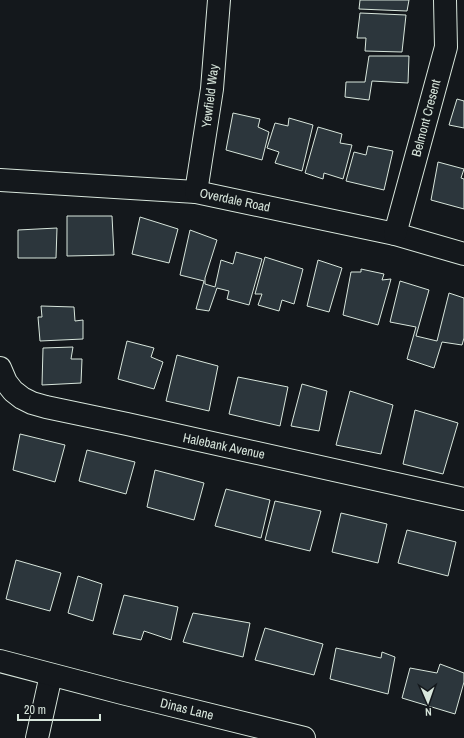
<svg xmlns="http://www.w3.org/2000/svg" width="464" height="738" viewBox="0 0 464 738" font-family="'Archivo Narrow',sans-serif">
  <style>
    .building { fill: #2c363c; stroke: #d8e6dc }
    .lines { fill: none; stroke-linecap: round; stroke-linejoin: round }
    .minor-casing { stroke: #d8e6dc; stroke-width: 24 }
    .tertiary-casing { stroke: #d8e6dc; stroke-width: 24 }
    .minor { stroke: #14181c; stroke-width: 22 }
    .tertiary { stroke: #14181c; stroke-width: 22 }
    .labels { text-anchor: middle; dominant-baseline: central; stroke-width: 3; stroke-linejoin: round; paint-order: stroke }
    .street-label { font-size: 13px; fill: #d8e6dc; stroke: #14181c }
  </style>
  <rect width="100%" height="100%" fill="#14181c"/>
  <!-- building -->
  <g class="building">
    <path d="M360,0H409L407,11L359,9Z"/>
    <path d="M360,13L406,15L402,52L365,51L366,38H357Z"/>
    <path d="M369,56H409L408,83L372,81L369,100L345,97L346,82H365Z"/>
    <path d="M457,99L464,101V128L449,125Z"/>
    <path d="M233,113L260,119L258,127L269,132L262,160L226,150Z"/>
    <path d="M289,118L313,125L302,171L275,163L279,152L267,148L275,123L288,126Z"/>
    <path d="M318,127L342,134L340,143L352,145L343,179L324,173L323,179L305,173Z"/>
    <path d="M368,146L393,151L384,190L346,181L354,152L366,155Z"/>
    <path d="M438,162L464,169L461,178L464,179V209L431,200Z"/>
    <path d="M67,216H112L114,255L67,256Z"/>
    <path d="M140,217L178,229L169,263L132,254Z"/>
    <path d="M57,228L56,258H18V230Z"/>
    <path d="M190,230L217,240L205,278V284L215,287L221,260L233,264L236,252L262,259L249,305L227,299L229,291L217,288L209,311L196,309L204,281L180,275Z"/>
    <path d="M265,257L303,269L294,304L282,300L279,311L258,305L262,294H255Z"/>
    <path d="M318,260L342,268L329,312L307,306Z"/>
    <path d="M361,269L384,274L382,280L391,279L378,325L343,315L351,272H361Z"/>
    <path d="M400,281L429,290L416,336L437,341L449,293L464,298V338L462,345L442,342L434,368L407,359L416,327L390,322Z"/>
    <path d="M41,306L74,307L75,321L83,320V339L40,341L38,317H42Z"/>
    <path d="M127,341L154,348L151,357L163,362L154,389L118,379Z"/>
    <path d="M73,347L71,359H82L81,383L42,385L43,348Z"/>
    <path d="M177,355L218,366L209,411L166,401Z"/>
    <path d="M238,377L288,387L280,426L229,414Z"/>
    <path d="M302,384L327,391L319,431L291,426Z"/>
    <path d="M350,391L393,405L381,454L336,445Z"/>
    <path d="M415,410L458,423L443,474L403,464Z"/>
    <path d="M20,434L65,445L55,482L13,470Z"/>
    <path d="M87,450L135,462L126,494L79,481Z"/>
    <path d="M155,470L204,483L194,520L147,507Z"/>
    <path d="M226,489L270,500L261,538L215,526Z"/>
    <path d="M275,501L321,511L310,551L265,540Z"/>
    <path d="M341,513L387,524L378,563L332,552Z"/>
    <path d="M407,530L456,542L448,576L398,563Z"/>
    <path d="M16,560L61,573L50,611L6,599Z"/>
    <path d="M78,576L102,584L93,621L68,613Z"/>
    <path d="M124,595L178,607L171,640L144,631L141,640L113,634Z"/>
    <path d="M193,613L250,623L243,657L183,642Z"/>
    <path d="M265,628L323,644L314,675L255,660Z"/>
    <path d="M336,648L381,658L382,652L395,657L388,694L330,679Z"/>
    <path d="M440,664L464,673V682L455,714L402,698L410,668L437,673Z"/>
  </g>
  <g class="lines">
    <!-- minor casing -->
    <g class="minor-casing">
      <g id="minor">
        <path d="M0,180L196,192L395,234L464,254"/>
        <path d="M196,192L212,89L219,0"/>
        <path d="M395,234L446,47L445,0"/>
        <path d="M0,368L6,382L13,391L22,398L32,403L46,407L127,424L464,499"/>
        <path d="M37,738L51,675"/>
      </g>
    </g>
    <!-- tertiary casing -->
    <g class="tertiary-casing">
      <path id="tertiary" d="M0,661L122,693L304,738"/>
    </g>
    <!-- minor -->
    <use href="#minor" class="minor"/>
    <!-- tertiary -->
    <use href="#tertiary" class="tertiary"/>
  </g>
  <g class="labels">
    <!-- street labels -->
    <g class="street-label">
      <text transform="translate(210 96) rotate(-83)">Yewfield Way</text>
      <text transform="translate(426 118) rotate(-75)">Belmont Cresent</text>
      <text transform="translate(235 200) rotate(12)">Overdale Road</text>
      <text transform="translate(224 446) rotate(12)">Halebank Avenue</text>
      <text transform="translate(187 709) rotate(14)">Dinas Lane</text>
    </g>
  </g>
  <!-- north arrow -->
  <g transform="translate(428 702) rotate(178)" stroke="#14181c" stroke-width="3" paint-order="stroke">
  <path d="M0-3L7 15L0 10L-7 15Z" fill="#d8e6dc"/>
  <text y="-6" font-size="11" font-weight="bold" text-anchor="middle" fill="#d8e6dc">N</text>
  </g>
  <!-- scale -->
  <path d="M18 714v6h82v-6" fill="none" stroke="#d8e6dc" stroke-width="2"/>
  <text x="24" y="714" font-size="12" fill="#d8e6dc" stroke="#14181c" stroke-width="3" paint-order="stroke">20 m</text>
</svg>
